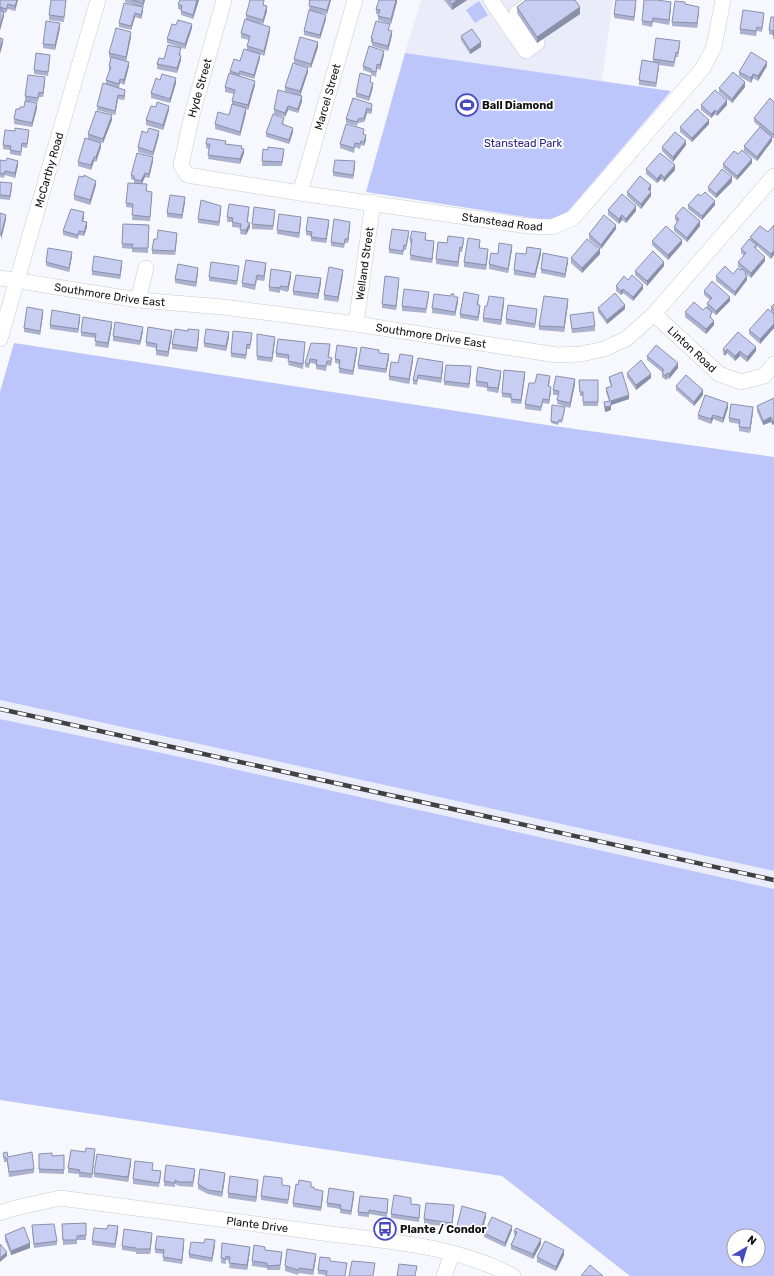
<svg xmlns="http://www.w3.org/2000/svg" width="774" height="1276" viewBox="0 0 774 1276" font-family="Rubik,sans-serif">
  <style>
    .built { fill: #eaedf9 }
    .green { fill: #bdc6fa; fill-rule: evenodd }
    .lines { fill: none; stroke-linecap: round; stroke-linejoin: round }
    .minor-casing { stroke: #cacbd0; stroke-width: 16 }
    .minor { stroke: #fff; stroke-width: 15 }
    .rail-casing { stroke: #414143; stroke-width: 4.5 }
    .rail { stroke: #fff; stroke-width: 3; stroke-dasharray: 9; stroke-linecap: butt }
    .wall { fill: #abb1cf }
    .shaded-wall { fill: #8b90a9 }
    .building { fill: #c7cef1; stroke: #8b90a9 }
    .labels { text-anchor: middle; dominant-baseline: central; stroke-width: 3.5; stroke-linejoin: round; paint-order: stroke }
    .street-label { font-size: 11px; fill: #111113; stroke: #fff }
    .poi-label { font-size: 11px; font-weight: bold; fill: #111113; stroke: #fff; text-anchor: start }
    .park-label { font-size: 11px; fill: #292383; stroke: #fff }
  </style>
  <rect width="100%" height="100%" fill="#f7f8fd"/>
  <!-- built -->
  <g class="built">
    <path d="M421,0H613L602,81L405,53Z"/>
    <path d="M0,700L774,871V889L162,753L0,719Z"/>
  </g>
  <!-- green -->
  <g class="green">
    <path d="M479,1L488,15L475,23L466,10Z"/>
    <path d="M405,53L671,91L564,216L545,220L366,192Z"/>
    <path d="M14,343L547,425L774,457V871L0,700V392Z"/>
    <path d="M0,719L162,753L774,889V1276H630L502,1176L0,1100ZM734,1236H758V1260H734Z"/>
  </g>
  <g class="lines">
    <!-- minor casing -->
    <g class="minor-casing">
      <g id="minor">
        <path id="s1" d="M224,0L192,115L181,165L187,175L300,193L528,226L552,227L573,218L703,68L714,47L723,0"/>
        <path d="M491,0L526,51L537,43L517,13L536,0"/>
        <path id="s2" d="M300,193L355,0"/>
        <path id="s3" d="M0,278L138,300L223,307L356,324L557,355L581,354L604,349L626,339L654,314L774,176"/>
        <path d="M138,300L146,268"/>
        <path id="s4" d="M654,314L719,374L741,382L764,376L774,364"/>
        <path id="s5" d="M356,324L373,202"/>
        <path id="s6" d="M0,339L98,0"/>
        <path id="s7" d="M0,1213L15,1208L60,1198C146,1210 231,1221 316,1232C381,1241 453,1244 513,1276"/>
        <path d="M444,1276L452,1254"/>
      </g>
    </g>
    <!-- minor -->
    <use href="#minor" class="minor"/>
    <!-- rail casing -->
    <g class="rail-casing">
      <path id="rail" d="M0,709L774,880"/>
    </g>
    <!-- rail -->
    <use href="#rail" class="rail"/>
  </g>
  <!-- wall -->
  <g class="wall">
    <path d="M0,0H18L15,11L8,9L6,13L4,12V16L0,30Z"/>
    <path d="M66,0L64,22L49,20V15Z"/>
    <path d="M125,0H145L143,7V11L141,19L135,17L131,30L119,27V23L135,5L125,2Z"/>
    <path d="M180,0H199L193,19L181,15V10L178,9V4Z"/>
    <path d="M308,0H331L327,14L314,12L326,19L320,39L304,35V31L310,10L309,9L310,2Z"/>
    <path d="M397,0L391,24L378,20V14H376V9Z"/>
    <path d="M444,0H467L452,10Z"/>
    <path d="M264,4V6L267,11L263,24L246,20V15Z"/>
    <path d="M636,4L634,21L614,18V14Z"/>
    <path d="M685,4L699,11L697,28L672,26V22Z"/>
    <path d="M517,7L580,14L537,43L517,13Z"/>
    <path d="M671,7L669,25L653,22L652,27L642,25V21Z"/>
    <path d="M774,17V39H773V35L769,34V30Z"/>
    <path d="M764,18L762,32L757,31L756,36L740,34V29Z"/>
    <path d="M60,28L55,50L43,48V44Z"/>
    <path d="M192,28L185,49L167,43V39Z"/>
    <path d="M390,29L389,30L392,35L388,51L372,46V43L371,42V38Z"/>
    <path d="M270,31L264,56L260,54V58L254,79L240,75V76L255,85L248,110L246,109V113L240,136L215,129V124L229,115L232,104V101L234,94L225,92V87L230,74V71L240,61L247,50V46L249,40L241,38V33Z"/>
    <path d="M461,36L481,47L470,54L461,40Z"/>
    <path d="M131,37L126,61L129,66L124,85L120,83L119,88L125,94L124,100L118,99L115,115L97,110V106L106,84V80L110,70H109V66L111,58L109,57V53Z"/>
    <path d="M680,46L678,57H676L674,67L659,65L656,87L639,85V80L653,62V59Z"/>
    <path d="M318,47L311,68L294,63V59Z"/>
    <path d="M181,53L180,56L181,60L177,73L157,69V64L164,59Z"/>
    <path d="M384,55L380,70L377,69L376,77L371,75V73L363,70V66Z"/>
    <path d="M50,60L48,76L34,74V70Z"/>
    <path d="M767,66L758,81L753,78L751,83L739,76V72Z"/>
    <path d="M308,72L300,96L285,91V87Z"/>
    <path d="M160,80L176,83L170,103L151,98V93Z"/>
    <path d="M45,81L43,97H39L38,102L25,101V96Z"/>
    <path d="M371,81V83L373,87L369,101L356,97V93Z"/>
    <path d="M745,87L732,103L719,92V88Z"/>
    <path d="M353,98L372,109L371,114L367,113L364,122L358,123L357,126L346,123V119Z"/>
    <path d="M302,101L298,113L288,110L285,117L274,114V109Z"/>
    <path d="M774,102V139L772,137V141L757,161L744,151V146L760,127L754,122V118Z"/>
    <path d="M701,105H727L717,116L715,114L711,118L701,110Z"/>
    <path d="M37,108L32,127L14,124V119Z"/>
    <path d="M169,110L163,130L146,125V120Z"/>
    <path d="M112,120L103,143L88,139V134Z"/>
    <path d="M284,122L283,125L293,132L289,144L266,137V133Z"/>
    <path d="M709,124L692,142L680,132V127Z"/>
    <path d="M147,133L159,135L153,156L138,152V147Z"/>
    <path d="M364,133V135L366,140L364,146L361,145L360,149L355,147L354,153L340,148V144Z"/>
    <path d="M29,134L27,148L22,147L21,156L10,154V150L3,149V145Z"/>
    <path d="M206,144H226L241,148L244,153L240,164L208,159L209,149L206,148Z"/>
    <path d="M686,145L673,162L662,151V147Z"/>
    <path d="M101,147L96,162L94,161L91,170L78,166V162Z"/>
    <path d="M268,150L284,153L282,166H262V161Z"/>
    <path d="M0,160L18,165L15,178L5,175L4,178L0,177Z"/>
    <path d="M153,161L149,178L145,177L142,184L147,189V191L152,196L150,221L132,220L133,208L126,207V203L134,183V180L131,179V175Z"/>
    <path d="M752,163L737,180L723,168V164Z"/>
    <path d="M355,166L353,179L333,176V172Z"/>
    <path d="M646,169L675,170L664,182L661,179L657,183L646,174Z"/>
    <path d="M0,182L12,188L10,200L0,199Z"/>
    <path d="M732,182L716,198L708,191V187Z"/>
    <path d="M96,185L90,205L74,200V195Z"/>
    <path d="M651,189L650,191L651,196L641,209L627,196V192Z"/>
    <path d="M701,196L715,205L702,220L688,209V205Z"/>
    <path d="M185,202L182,219L167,217V213Z"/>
    <path d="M221,210L219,226L198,223V219Z"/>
    <path d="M608,210L636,211L626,223L622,220L619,224L608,215Z"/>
    <path d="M249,212L248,222L250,227L246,235L240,234L241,228L232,227V222H227V217Z"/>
    <path d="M275,214L273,230L252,229V224Z"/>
    <path d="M675,216L700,226L687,242L674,231V227L677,222L675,220Z"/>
    <path d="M84,217L83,221L87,227L84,236L79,235L78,239L63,235V231Z"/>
    <path d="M301,221L299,238L277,234V230Z"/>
    <path d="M123,224L149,225L148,253L132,252V249L122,248Z"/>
    <path d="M329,224L326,243L311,241V236L306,235V231Z"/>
    <path d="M774,225L771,259L757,246L756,249L765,261L751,278L746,274L747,280L735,296L716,281V276L733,274L740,270L741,269L738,267V262L744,256L741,253V249L750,239V237L768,232Z"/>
    <path d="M350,226L348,243H345L344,248L331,246V242Z"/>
    <path d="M616,229L601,249L589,239V234Z"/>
    <path d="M409,235L406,250H404L403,255L389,253V249Z"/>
    <path d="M177,237L175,255L152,254V250L157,239Z"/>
    <path d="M426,237V240L434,245L432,263L410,260L412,244L410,243V239Z"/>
    <path d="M652,241L682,244L668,260L652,245Z"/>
    <path d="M464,242L462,252H460L458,267L436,264V259L447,243Z"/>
    <path d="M480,245V248L488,253L486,270L464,267V262Z"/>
    <path d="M512,249L508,273L489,269V264L498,254Z"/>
    <path d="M526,254H541L535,278L514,275V270Z"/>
    <path d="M600,254L582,273L571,263V258Z"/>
    <path d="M72,256L69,272L46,266V262Z"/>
    <path d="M568,262L565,278L541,273V269Z"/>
    <path d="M122,265L120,279L92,275V271Z"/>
    <path d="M664,266L647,286L635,275V271Z"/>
    <path d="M266,267L264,281L257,280L255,290L242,287V283Z"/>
    <path d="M239,270L237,285L209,281V277Z"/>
    <path d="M198,272L196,287L175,283V279Z"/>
    <path d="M343,274L338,302L324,300V295Z"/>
    <path d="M291,277L288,292L280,290V293L269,291V287Z"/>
    <path d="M628,280L643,289L633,301L623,293L621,295L616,291V286Z"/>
    <path d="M399,282L396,310L382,308V304Z"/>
    <path d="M321,283L318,299L293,295V291Z"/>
    <path d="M704,291L730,301L716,315L707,308V303L710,300L704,295Z"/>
    <path d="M429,296L426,313L402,311V306Z"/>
    <path d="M454,297L458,302L455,316L432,313V308Z"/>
    <path d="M479,299L478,305L480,310L478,321L460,318V314Z"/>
    <path d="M504,303L501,325L483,322V318L487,306Z"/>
    <path d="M568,304L564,332L539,330V326Z"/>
    <path d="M774,304V314L771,311V307Z"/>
    <path d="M598,308L625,309L607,324L598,312Z"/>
    <path d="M685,312L712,317L711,318L714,325L706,334L685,317Z"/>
    <path d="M537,313L535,328L506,324V319Z"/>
    <path d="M43,314L40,335L24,332V328Z"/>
    <path d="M774,314V328L760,344L749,334V330Z"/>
    <path d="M570,315L595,326V331L572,333Z"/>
    <path d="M80,319L78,333L50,329V325Z"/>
    <path d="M112,326L108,348L95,346L96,338L81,336V332Z"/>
    <path d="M143,331L140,345L113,341V336Z"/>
    <path d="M188,331L199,335L197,352L172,349V344Z"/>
    <path d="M738,332L756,351L747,362L740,356L735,361L727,353L725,356L723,354V349Z"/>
    <path d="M257,334L275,341L272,362L257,360Z"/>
    <path d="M172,335L168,357L156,355V348L146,346V342Z"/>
    <path d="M229,337L226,351L204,347V343Z"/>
    <path d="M252,338L250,349H247L246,359L231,357V353Z"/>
    <path d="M311,343L330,349L329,357L332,362L331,366L327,365L326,371L316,369V364L310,363L309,368L305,367V363Z"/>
    <path d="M305,347L303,369L288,365L289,359L276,357V353Z"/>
    <path d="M357,352L353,375L339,373V364L335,363V359Z"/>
    <path d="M379,353L389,358L386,373L358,369V365Z"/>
    <path d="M647,356L678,368L669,379L667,378L666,380L662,377V372L647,360Z"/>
    <path d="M418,358L443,367L441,383L418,379L417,385L413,384V380Z"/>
    <path d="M413,360L409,384L389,380V376L398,363Z"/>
    <path d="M471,371L469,388L444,385V381Z"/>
    <path d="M627,373L651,378L636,390L627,377Z"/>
    <path d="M501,375L498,393L487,391V388L476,386V381Z"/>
    <path d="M525,376L521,404L511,403V398L502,397V393Z"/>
    <path d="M609,377L629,399L611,405V410L605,412L604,407V402L609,401L606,392V388L611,386L609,381Z"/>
    <path d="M550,380L549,387L551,391L549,404L543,403L541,411L525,409V404L535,383Z"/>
    <path d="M579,380H598V406H583V396H580Z"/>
    <path d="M575,384L570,408L557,404L558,395H553V390Z"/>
    <path d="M676,386L703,395L694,406L676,390Z"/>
    <path d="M774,398L772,425L771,422L763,425L757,411V406Z"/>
    <path d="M552,405L565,410L562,423L559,422L558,425L551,423Z"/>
    <path d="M728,408L723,423L713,419L711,424L698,419V415Z"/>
    <path d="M753,412L750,433L739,431V424L729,422V418Z"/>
    <path d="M85,1152L95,1153L92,1178L79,1177V1174L68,1173V1168Z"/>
    <path d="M3,1153L8,1157L34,1169V1173L9,1177L7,1162H4Z"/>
    <path d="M39,1154L52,1156L64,1155V1174L39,1173Z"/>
    <path d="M131,1163L128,1182L94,1177V1173Z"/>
    <path d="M153,1167L152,1170L161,1175L159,1187L133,1184V1179Z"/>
    <path d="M195,1174L193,1187L179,1186L175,1184V1187L164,1186V1181Z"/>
    <path d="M225,1177L222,1197L208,1194L198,1189V1184Z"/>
    <path d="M282,1183V1185L290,1191L288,1204L261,1200V1196Z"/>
    <path d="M258,1185L256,1202L228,1198V1193Z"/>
    <path d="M298,1185L311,1187L323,1195L321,1211L293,1207V1203Z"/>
    <path d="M354,1196L351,1215L340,1213V1209L327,1207V1203Z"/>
    <path d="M388,1203L387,1217L369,1214V1217L358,1216V1212Z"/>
    <path d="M411,1204L420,1210L419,1222L391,1218V1214Z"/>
    <path d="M454,1209L452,1227L424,1224V1219Z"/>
    <path d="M486,1217L481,1234L470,1231L469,1234L457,1230V1226Z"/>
    <path d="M86,1223V1240H77V1244L63,1245L62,1224Z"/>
    <path d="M32,1225L57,1241V1245L34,1248L32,1230Z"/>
    <path d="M512,1230L505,1247L484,1237V1233Z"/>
    <path d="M118,1231L115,1248L92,1245V1241Z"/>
    <path d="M514,1231L541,1244L533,1259L511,1249V1245L516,1236L514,1235Z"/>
    <path d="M5,1235L30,1248L11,1255L5,1240Z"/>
    <path d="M152,1237L150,1254H136V1252L122,1250V1246Z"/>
    <path d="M222,1243L250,1251L247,1270L229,1268L230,1261L226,1260V1264L221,1263Z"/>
    <path d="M184,1244L182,1264L163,1261L164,1254L155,1253V1249Z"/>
    <path d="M215,1245L212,1262L189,1258V1254Z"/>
    <path d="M265,1250L282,1256L280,1270H267V1268L252,1266V1261Z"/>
    <path d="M564,1255L556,1271L537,1262V1257Z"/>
    <path d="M316,1258L313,1275L299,1273L298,1275L285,1271V1266Z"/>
    <path d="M330,1261L347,1267L326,1275L318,1274V1270Z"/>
  </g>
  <!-- shaded-wall -->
  <g class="shaded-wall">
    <path d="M17,0H18L15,11V6Z"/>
    <path d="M143,0H145L143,7Z"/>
    <path d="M197,0H199L193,19V15Z"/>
    <path d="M330,0H331L327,14V10Z"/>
    <path d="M396,0H397V2L391,24V19Z"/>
    <path d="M457,0H467L452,10V4Z"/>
    <path d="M636,0V4L634,21V17Z"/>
    <path d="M671,2V7L669,25V20Z"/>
    <path d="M267,6V11L263,24V20Z"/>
    <path d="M143,7V11L141,19V15Z"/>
    <path d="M580,7V14L537,43V37Z"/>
    <path d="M699,7V11L697,28V23Z"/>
    <path d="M4,12V16L0,30V26Z"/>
    <path d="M135,13V17L131,30V26Z"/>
    <path d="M326,15V19L320,39V35Z"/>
    <path d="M60,23V28L55,50V45Z"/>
    <path d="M192,24V28L185,49V44Z"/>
    <path d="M270,27V31L264,56V51Z"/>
    <path d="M392,31V35L388,51V46Z"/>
    <path d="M131,32V37L126,61V57Z"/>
    <path d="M3,39V43L0,54V50Z"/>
    <path d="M318,42V47L311,68V64Z"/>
    <path d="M481,42V47L470,54V50Z"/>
    <path d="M384,51V55L380,70V65Z"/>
    <path d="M260,54V58L254,79V75Z"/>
    <path d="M181,56V60L177,73V68Z"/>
    <path d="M129,62V66L124,85V80Z"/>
    <path d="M767,62V66L758,81V76Z"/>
    <path d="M659,63V67L656,87V83Z"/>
    <path d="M308,68V72L300,96V91Z"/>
    <path d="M753,74V78L751,83V78Z"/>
    <path d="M45,77V81L43,97V93Z"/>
    <path d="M176,78V83L170,103V99Z"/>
    <path d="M255,81V85L248,110V105Z"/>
    <path d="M745,82V87L732,103V99Z"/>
    <path d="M373,83V87L369,101V97Z"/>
    <path d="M125,90V94L124,100V96Z"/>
    <path d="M118,95V99L115,115V111Z"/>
    <path d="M302,96V101L298,113V109Z"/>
    <path d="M727,100V105L717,116V112Z"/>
    <path d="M37,103V108L32,127V123Z"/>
    <path d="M372,104V109L371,114V110Z"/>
    <path d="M169,106V110L163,130V125Z"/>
    <path d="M288,106V110L285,117V113Z"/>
    <path d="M246,108V113L240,136V132Z"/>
    <path d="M367,108V113L364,122V118Z"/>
    <path d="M715,110V114L711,118V114Z"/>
    <path d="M112,115V120L103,143V139Z"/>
    <path d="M709,120V124L692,142V138Z"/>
    <path d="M293,128V132L289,144V140Z"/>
    <path d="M159,131V135L153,156V152Z"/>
    <path d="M366,135V140L364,146V142Z"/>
    <path d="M772,137V141L757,161V157Z"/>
    <path d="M686,141V145L673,162V157Z"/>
    <path d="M101,143V147L96,162V157Z"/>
    <path d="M244,149V153L240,164V159Z"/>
    <path d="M94,157V161L91,170V165Z"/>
    <path d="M153,157V161L149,178V174Z"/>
    <path d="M752,159V163L737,180V176Z"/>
    <path d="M18,161V165L15,178V173Z"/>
    <path d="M355,161V166L353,179V175Z"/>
    <path d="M675,165V170L664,182V178Z"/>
    <path d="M145,173V177L141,185V181Z"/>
    <path d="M661,174V179L657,183V179Z"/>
    <path d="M732,177V182L716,198V194Z"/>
    <path d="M96,181V185L90,205V200Z"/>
    <path d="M651,185V189L648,194V189Z"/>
    <path d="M651,192V196L641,209V204Z"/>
    <path d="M185,197V202L182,219V215Z"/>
    <path d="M715,201V205L702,220V216Z"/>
    <path d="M221,206V210L219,226V222Z"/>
    <path d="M636,206V211L626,223V219Z"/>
    <path d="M84,212V217L82,225V221Z"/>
    <path d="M6,215V220L1,240V235Z"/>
    <path d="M622,215V220L619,224V219Z"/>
    <path d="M301,217V221L299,238V233Z"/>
    <path d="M329,220V224L326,243V239Z"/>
    <path d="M700,221V226L687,242V238Z"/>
    <path d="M87,222V227L84,236V232Z"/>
    <path d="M350,222V226L348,243V239Z"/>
    <path d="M250,223V227L246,235V230Z"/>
    <path d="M616,225V229L601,249V245Z"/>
    <path d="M177,233V237L175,255V251Z"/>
    <path d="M682,240V244L668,260V255Z"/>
    <path d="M434,241V245L432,263V259Z"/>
    <path d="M512,245V249L508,273V269Z"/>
    <path d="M460,247V252L458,267V262Z"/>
    <path d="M488,249V253L486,270V265Z"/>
    <path d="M541,249V254L535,278V274Z"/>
    <path d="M600,249V254L582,273V268Z"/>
    <path d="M774,250V255L771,259V254Z"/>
    <path d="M72,252V256L69,272V268Z"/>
    <path d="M765,257V261L751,278V273Z"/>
    <path d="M568,258V262L565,278V274Z"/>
    <path d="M122,261V265L120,279V275Z"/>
    <path d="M664,262V266L647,286V281Z"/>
    <path d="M266,263V267L264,281V276Z"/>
    <path d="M198,268V272L196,287V282Z"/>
    <path d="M343,270V274L338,302V297Z"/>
    <path d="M291,272V277L288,292V287Z"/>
    <path d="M747,276V280L735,296V292Z"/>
    <path d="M321,278V283L318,299V294Z"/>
    <path d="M399,278V282L396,310V306Z"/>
    <path d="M643,285V289L633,301V297Z"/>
    <path d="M623,289V293L621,295V291Z"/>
    <path d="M458,297V302L455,316V312Z"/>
    <path d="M730,297V301L716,315V311Z"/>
    <path d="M504,298V303L501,325V320Z"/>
    <path d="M568,299V304L564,332V327Z"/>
    <path d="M480,305V310L478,321V317Z"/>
    <path d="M625,305V309L607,324V320Z"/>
    <path d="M43,310V314L40,335V331Z"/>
    <path d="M80,315V319L78,333V329Z"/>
    <path d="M714,321V325L706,334V329Z"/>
    <path d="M112,322V326L108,348V343Z"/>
    <path d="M774,324V328L760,344V339Z"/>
    <path d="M143,327V331L140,345V341Z"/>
    <path d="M199,330V335L197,352V348Z"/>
    <path d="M172,331V335L168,357V352Z"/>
    <path d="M229,332V337L226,351V346Z"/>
    <path d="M275,337V341L272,362V358Z"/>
    <path d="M756,347V351L747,362V357Z"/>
    <path d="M357,348V352L353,375V371Z"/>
    <path d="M727,349V353L725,356V352Z"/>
    <path d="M740,351V356L735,361V356Z"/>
    <path d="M389,354V358L386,373V369Z"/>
    <path d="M413,356V360L409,384V379Z"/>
    <path d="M443,362V367L441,383V378Z"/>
    <path d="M678,363V368L669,379V374Z"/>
    <path d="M471,366V371L469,388V384Z"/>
    <path d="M501,371V375L498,393V388Z"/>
    <path d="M525,372V376L521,404V400Z"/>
    <path d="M667,373V378L666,380V376Z"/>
    <path d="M651,374V378L636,390V385Z"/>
    <path d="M575,379V384L570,408V403Z"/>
    <path d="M551,387V391L549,404V400Z"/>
    <path d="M703,390V395L694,406V402Z"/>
    <path d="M629,395V399L611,405V401Z"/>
    <path d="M728,403V408L723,423V418Z"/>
    <path d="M611,406V410L605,412V407Z"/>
    <path d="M753,407V412L750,433V428Z"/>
    <path d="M713,415V419L711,424V419Z"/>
    <path d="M771,417V422L763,425V421Z"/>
    <path d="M774,420V424L772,425V421Z"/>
    <path d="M95,1149V1153L92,1178V1174Z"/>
    <path d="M131,1159V1163L128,1182V1177Z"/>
    <path d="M225,1173V1177L222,1197V1192Z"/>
    <path d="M258,1180V1185L256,1202V1197Z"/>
    <path d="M323,1191V1195L321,1211V1207Z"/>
    <path d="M354,1192V1196L351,1215V1211Z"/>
    <path d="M454,1205V1209L452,1227V1223Z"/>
    <path d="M486,1213V1217L481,1234V1230Z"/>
    <path d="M118,1226V1231L115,1248V1244Z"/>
    <path d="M512,1226V1230L505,1247V1243Z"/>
    <path d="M152,1233V1237L150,1254V1249Z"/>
    <path d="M184,1239V1244L182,1264V1260Z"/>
    <path d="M541,1239V1244L533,1259V1254Z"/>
    <path d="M215,1240V1245L212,1262V1258Z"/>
    <path d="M30,1243V1248L11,1255V1251Z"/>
    <path d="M250,1247V1251L247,1270V1265Z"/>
    <path d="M564,1250V1255L556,1271V1267Z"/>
    <path d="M7,1252V1256L0,1262V1258Z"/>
    <path d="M316,1254V1258L313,1275V1270Z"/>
  </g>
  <!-- building -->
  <g class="building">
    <path d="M0,0H17L15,6L8,4L6,9L0,7Z"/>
    <path d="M51,0H66L64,17L49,15Z"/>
    <path d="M132,0H143V3Z"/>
    <path d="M180,0H197L193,15L181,11L182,6L178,4Z"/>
    <path d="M250,0H264L263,5L267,6L263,20L246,15Z"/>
    <path d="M310,0H330L327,10L310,6L309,5Z"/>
    <path d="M379,0H396L391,19L378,16L380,10L376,9Z"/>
    <path d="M449,0H457L452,4Z"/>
    <path d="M526,0H575L580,7L537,37L517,7Z"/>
    <path d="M616,0H636L634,17L614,14Z"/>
    <path d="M644,0H657L671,2L669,20L653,18L652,22L642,21Z"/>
    <path d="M675,1L685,2V4L699,7L697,23L672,22Z"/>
    <path d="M124,3L143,7L141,15L135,13L131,26L119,23Z"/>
    <path d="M0,8L2,9L1,11L4,12L0,26Z"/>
    <path d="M309,10L326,15L320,35L304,31Z"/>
    <path d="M743,10L764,13L762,28L757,27L756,31L740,29Z"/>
    <path d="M771,17H774V35H773L774,31L769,30Z"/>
    <path d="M245,19L270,27L264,51L247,46L250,36L241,33Z"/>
    <path d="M178,20L192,24L185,44L167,39L172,24L176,25Z"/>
    <path d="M46,21L60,23L55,45L43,44Z"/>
    <path d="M376,21L390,24L388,30L392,31L388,46L372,42L373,39L371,38Z"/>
    <path d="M116,28L131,32L126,57L109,53Z"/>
    <path d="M472,29L481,42L470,50L461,36Z"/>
    <path d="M300,37L318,42L311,64L294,59Z"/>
    <path d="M0,38L3,39L0,50Z"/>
    <path d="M656,38L680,41L678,53L676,52L674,62L653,59Z"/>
    <path d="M168,45L181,48L179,55L181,56L177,68L157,64L159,58L164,59Z"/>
    <path d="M369,46L384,51L380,65L377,64L376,72L371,71V69L363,66Z"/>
    <path d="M244,49L260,54L254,75L240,71L239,74L230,71L234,59L240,61Z"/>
    <path d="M751,52L767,62L758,76L753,74L751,78L739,72Z"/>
    <path d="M36,53L50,55L48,72L34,70Z"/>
    <path d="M111,57L129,62L124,80L120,79L119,84L106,80L111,67L109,66Z"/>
    <path d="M642,60L659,63L656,83L639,80Z"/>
    <path d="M293,63L308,68L300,91L285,87Z"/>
    <path d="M733,72L745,82L732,99L719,88Z"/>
    <path d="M229,73L255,81L248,105L232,101L235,90L225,87Z"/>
    <path d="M360,73L371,76L370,82L373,83L369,97L356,93Z"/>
    <path d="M162,74L176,78L170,99L151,93L156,78L160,80Z"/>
    <path d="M28,75L45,77L43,93L39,92L38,98L25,96Z"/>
    <path d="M103,83L125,90L124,96L118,95L115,111L97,106Z"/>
    <path d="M278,90L302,96L298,109L288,106L285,113L274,109Z"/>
    <path d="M715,90L727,100L717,112L715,110L711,114L701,105Z"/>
    <path d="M353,98L372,104L371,110L367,108L364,118L358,119L357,122L346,119Z"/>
    <path d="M770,98L774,102V135L754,118Z"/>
    <path d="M25,101L37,103L32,123L14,119L16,109H20V107H24Z"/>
    <path d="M157,102L169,106L163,125L146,120L151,106L156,107Z"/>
    <path d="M232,104L246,108L240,132L215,124L218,112L229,115Z"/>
    <path d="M697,109L709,120L692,138L680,127Z"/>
    <path d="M96,111L112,115L103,139L88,134Z"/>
    <path d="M273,114L284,118L282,124L293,128L289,140L266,133Z"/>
    <path d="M346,124L364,129L363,134L366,135L364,142L361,141L360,144L355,143L354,148L340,144Z"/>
    <path d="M760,127L772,137L757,157L744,146Z"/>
    <path d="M15,128L29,130L27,144L22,143L21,152L10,150L11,146L3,145L5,130L15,131Z"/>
    <path d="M149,128L159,131L153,152L138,147L142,131L147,133Z"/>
    <path d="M675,132L686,141L673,157L662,147Z"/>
    <path d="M85,138L101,143L96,157H94L91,165L78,162Z"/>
    <path d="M207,138L226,141L225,144L242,146L241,148L244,149L240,159L208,155L210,144H206Z"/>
    <path d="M268,147L284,149L282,162L262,161L263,149L268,150Z"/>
    <path d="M742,150L752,159L737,176L723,164L734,151L738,154Z"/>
    <path d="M137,153L153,157L149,174L145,173L141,181L134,179V176L131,175Z"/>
    <path d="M660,153L675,165L664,178L661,174L657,179L646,169Z"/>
    <path d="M7,158L18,161L15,173L5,171L4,174L0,173V160L6,161Z"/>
    <path d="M335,160L355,161L353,175L333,172Z"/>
    <path d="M722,169L732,177L716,194L708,187Z"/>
    <path d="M84,175L96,181L90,200L74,195L79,176L84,177Z"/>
    <path d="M640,176L651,185L648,189L651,192L641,204L627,192Z"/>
    <path d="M0,182L12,183L10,196L0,195Z"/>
    <path d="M128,183L147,184L146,191L152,192L150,217L132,215L133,204L126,203Z"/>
    <path d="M705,192L715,201L702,216L688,205L698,194L701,196Z"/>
    <path d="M622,194L636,206L626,219L622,215L619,219L608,210Z"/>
    <path d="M170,195L185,197L182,215L167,213Z"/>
    <path d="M201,200L221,206L219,222L198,219Z"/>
    <path d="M229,204L249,207L247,222L250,223L246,230H240L241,224L232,222L233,218L227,217Z"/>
    <path d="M254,207L275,210L273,226L252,224Z"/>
    <path d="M683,207L700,221L687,238L674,227L679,219L675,216Z"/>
    <path d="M71,209L84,212L82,221L87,222L84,232L79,231L78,235L63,231Z"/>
    <path d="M0,213L6,215L1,235H0Z"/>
    <path d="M279,214L301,217L299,233L277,230Z"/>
    <path d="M604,215L616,225L601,245L589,234Z"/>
    <path d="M308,217L329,220L326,239L311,237L312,232L306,231Z"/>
    <path d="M334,219L350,222L348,239H345L344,244L331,242Z"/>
    <path d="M123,224L149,225L148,248H132L133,244H122Z"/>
    <path d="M774,225V250L771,254L750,237L760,226L768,232Z"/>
    <path d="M666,226L682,240L668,255L652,241Z"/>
    <path d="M392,229L409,231L406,246L404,245L403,251L389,249Z"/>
    <path d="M158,230L177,233L175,251L152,250L154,239H157Z"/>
    <path d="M412,231L426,233L425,240L434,241L432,259L410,255L412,239H410Z"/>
    <path d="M448,236L464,238L462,248L460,247L458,262L436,259L438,242L447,243Z"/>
    <path d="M468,238L480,240L479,248L488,249L486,265L464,262Z"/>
    <path d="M587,239L600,249L582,268L571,258Z"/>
    <path d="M749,239L757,245L754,247L765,257L751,273L738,262L746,253L741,249Z"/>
    <path d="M499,243L512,245L508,269L489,264L491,253L498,254Z"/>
    <path d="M527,247L541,249L535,274L514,270L516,253L526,254Z"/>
    <path d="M48,248L72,252L69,268L46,262Z"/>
    <path d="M653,251L664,262L647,281L635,271Z"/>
    <path d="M543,253L568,258L565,274L541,269Z"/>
    <path d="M94,256L122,261L120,275L92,271Z"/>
    <path d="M246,260L266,263L264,276L257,275L255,285L242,283Z"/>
    <path d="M211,262L239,266L237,281L209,277Z"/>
    <path d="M178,264L198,268L196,282L175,279Z"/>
    <path d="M725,266L733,274L738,268L740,270L742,269L746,272L745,274L747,276L735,292L716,276Z"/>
    <path d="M329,267L343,270L338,297L324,295Z"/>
    <path d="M271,269L291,272L288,287L280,286V288L269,287Z"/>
    <path d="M296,275L321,278L318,294L293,291Z"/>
    <path d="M632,275L643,285L633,297L623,289L621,291L616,286L624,276L628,280Z"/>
    <path d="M385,276L399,278L396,306L382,304Z"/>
    <path d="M712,281L730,297L716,311L707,303L712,298L704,291Z"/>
    <path d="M404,289L429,292L426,309L402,306Z"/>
    <path d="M464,292L479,295L477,305H480L478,317L460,314Z"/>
    <path d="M615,293L625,305L607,320L598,308Z"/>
    <path d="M434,294L451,296V294H454V297H458L455,312L432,308Z"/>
    <path d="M489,296L504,298L501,320L483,318L485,306H487Z"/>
    <path d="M544,296L568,299L564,327L539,326Z"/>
    <path d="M694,302L703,310L706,307L712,312L710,317L714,321L706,329L685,312Z"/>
    <path d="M774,304V310L771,307Z"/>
    <path d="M508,305L537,309L535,324L506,319Z"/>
    <path d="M27,307L43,310L40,331L24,328Z"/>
    <path d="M768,309L774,314V324L760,339L749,330Z"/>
    <path d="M52,310L80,315L78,329L50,325Z"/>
    <path d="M593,312L595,326L572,329L570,315Z"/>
    <path d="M83,317L112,322L108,343L95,341L96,334L81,332Z"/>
    <path d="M115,322L143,327L140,341L113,336Z"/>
    <path d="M148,327L172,331L168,352L156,350L157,344L146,342Z"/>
    <path d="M175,329L188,331V329L199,330L197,348L172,344Z"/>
    <path d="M206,329L229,332L226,346L204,343Z"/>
    <path d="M233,331L252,333L250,345L247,344L246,355L231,353Z"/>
    <path d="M738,332L756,347L747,357L740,351L735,356L727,349L725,352L723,349Z"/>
    <path d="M257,334L275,337L272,358L257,356Z"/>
    <path d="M278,339L305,342L303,364L288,361L289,355L276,353Z"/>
    <path d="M311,343L330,344L328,357L332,358L331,361H327L326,366L316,365L317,360L310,359L309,364L305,363Z"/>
    <path d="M337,345L357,348L353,371L339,368L340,360L335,359Z"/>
    <path d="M656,345L678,363L669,374L667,373L666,376L662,372L664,370L647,356Z"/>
    <path d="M361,347L379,350V353L389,354L386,369L358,365Z"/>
    <path d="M400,354L413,356L409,379L389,376L391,362L398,363Z"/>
    <path d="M418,358L443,362L441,378L418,375L417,381L413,380Z"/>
    <path d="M641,360L651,374L636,385L627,373Z"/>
    <path d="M446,365L471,366L469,384L444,381Z"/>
    <path d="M478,367L501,371L498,388L487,387L488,383L476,381Z"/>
    <path d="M504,370L525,372L521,400L511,399V394L502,393Z"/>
    <path d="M622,372L629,395L611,401V406L605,407L604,402L610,401L606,388L612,386L609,377Z"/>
    <path d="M537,374L550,376L548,386L551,387L549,400L543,399L541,407L525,404L529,383H535Z"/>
    <path d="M686,375L703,390L694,402L676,386Z"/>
    <path d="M556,376L575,379L570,403L557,400L559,391L553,390Z"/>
    <path d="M579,380H598V402H583V392H580Z"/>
    <path d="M705,395L728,403L723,418L713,415L711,419L698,415Z"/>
    <path d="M774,398V420L772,421L771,417L763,421L757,406Z"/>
    <path d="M731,404L753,407L750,428L739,427L740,420L729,418Z"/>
    <path d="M552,405L565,407L562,420H559L558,423L551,421Z"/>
    <path d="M86,1148L95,1149L92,1174L79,1172L80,1170L68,1168L71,1150L85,1152Z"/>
    <path d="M7,1152L8,1157L32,1152L34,1169L9,1172L7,1158H4L3,1153Z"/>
    <path d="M52,1153V1156L64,1155V1170L39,1169V1154Z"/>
    <path d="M97,1154L131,1159L128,1177L94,1173Z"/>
    <path d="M135,1161L153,1163L152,1170L161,1171L159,1183L133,1179Z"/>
    <path d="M166,1165L195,1169L193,1182H179L175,1180V1183L164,1181Z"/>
    <path d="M200,1169L225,1173L222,1192L208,1190L198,1184Z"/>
    <path d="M230,1176L258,1180L256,1197L228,1193Z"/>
    <path d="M264,1176L282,1178V1185L290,1186L288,1200L261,1196Z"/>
    <path d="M299,1180L311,1182V1187H314V1189L323,1191L321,1207L293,1203L296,1184L298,1185Z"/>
    <path d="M329,1188L354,1192L351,1211L340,1209L341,1205L327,1203Z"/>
    <path d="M394,1195L411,1198V1204L420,1205L419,1218L391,1214Z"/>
    <path d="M360,1196L388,1199L387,1213L369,1210V1213L358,1212Z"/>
    <path d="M426,1203L454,1205L452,1223L424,1219Z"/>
    <path d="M462,1206L486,1213L481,1230L470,1227L469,1230L457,1226Z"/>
    <path d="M492,1217L512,1226L505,1243L484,1233Z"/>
    <path d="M86,1223V1235L77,1236V1240H63L62,1224Z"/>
    <path d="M54,1224L57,1241L34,1244L32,1225Z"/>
    <path d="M108,1225L118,1226L115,1244L92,1241L94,1228L107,1229Z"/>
    <path d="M24,1227L30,1243L11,1251L5,1235Z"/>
    <path d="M516,1228L541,1239L533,1254L511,1245L517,1232L514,1231Z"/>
    <path d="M124,1229L152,1233L150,1249H136V1248L122,1246Z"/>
    <path d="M157,1236L184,1239L182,1260L163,1257L164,1250L155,1249Z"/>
    <path d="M205,1239L215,1240L212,1258L189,1254L191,1242L204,1243Z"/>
    <path d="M545,1241L564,1250L556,1267L537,1257Z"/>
    <path d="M222,1243L250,1247L247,1265L229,1263L230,1257L226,1256V1259L221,1258Z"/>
    <path d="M0,1244L7,1252L0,1258Z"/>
    <path d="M254,1245L265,1247V1250L282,1252L280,1265L267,1266V1263L252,1261Z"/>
    <path d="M287,1249L316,1254L313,1270L299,1268L298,1270L285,1266Z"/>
    <path d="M320,1257L330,1258V1261L347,1263L345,1276H326L327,1271L318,1270Z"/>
    <path d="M352,1261L375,1263L373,1276H349Z"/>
    <path d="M399,1264L417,1266L415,1276H397Z"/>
    <path d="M590,1265L603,1276H581Z"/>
  </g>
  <!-- icons -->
  <defs>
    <g id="stadium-ring" transform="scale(1.15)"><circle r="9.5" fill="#fff" stroke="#484abf" stroke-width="1.5"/><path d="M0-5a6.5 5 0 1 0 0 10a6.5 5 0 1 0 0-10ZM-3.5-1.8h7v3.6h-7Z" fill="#484abf"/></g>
    <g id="bus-ring" transform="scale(1.15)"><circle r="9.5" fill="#fff" stroke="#484abf" stroke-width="1.5"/><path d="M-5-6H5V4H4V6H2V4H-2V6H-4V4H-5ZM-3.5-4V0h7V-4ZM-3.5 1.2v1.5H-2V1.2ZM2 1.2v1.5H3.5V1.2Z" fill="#484abf"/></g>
  </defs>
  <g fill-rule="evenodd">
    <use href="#stadium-ring" x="467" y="105"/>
    <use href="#bus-ring" x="385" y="1229"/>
  </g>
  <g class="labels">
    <!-- street labels -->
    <g class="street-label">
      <text transform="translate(200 88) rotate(-74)">Hyde Street</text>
      <text stroke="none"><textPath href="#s2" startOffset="100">Marcel Street</textPath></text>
      <text stroke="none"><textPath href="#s6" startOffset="176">McCarthy Road</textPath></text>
      <text stroke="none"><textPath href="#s1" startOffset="501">Stanstead Road</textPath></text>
      <text stroke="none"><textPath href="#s5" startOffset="61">Welland Street</textPath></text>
      <text stroke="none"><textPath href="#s3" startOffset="111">Southmore Drive East</textPath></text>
      <text stroke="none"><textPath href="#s3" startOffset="435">Southmore Drive East</textPath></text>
      <text stroke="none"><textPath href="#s4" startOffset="52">Linton Road</textPath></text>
      <text stroke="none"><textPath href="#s7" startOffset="261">Plante Drive</textPath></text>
    </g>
    <!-- poi labels -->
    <g class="poi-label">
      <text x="482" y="105">Ball Diamond</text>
      <text x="400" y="1229">Plante / Condor</text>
    </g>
    <!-- park labels -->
    <g class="park-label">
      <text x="523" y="143">Stanstead Park</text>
    </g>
  </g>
  <!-- north arrow -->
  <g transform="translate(746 1248) rotate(38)"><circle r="19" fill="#ffffff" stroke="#a0a0a1"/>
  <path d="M0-3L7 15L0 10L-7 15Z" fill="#484abf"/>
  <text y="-6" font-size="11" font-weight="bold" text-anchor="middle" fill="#111113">N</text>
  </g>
</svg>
